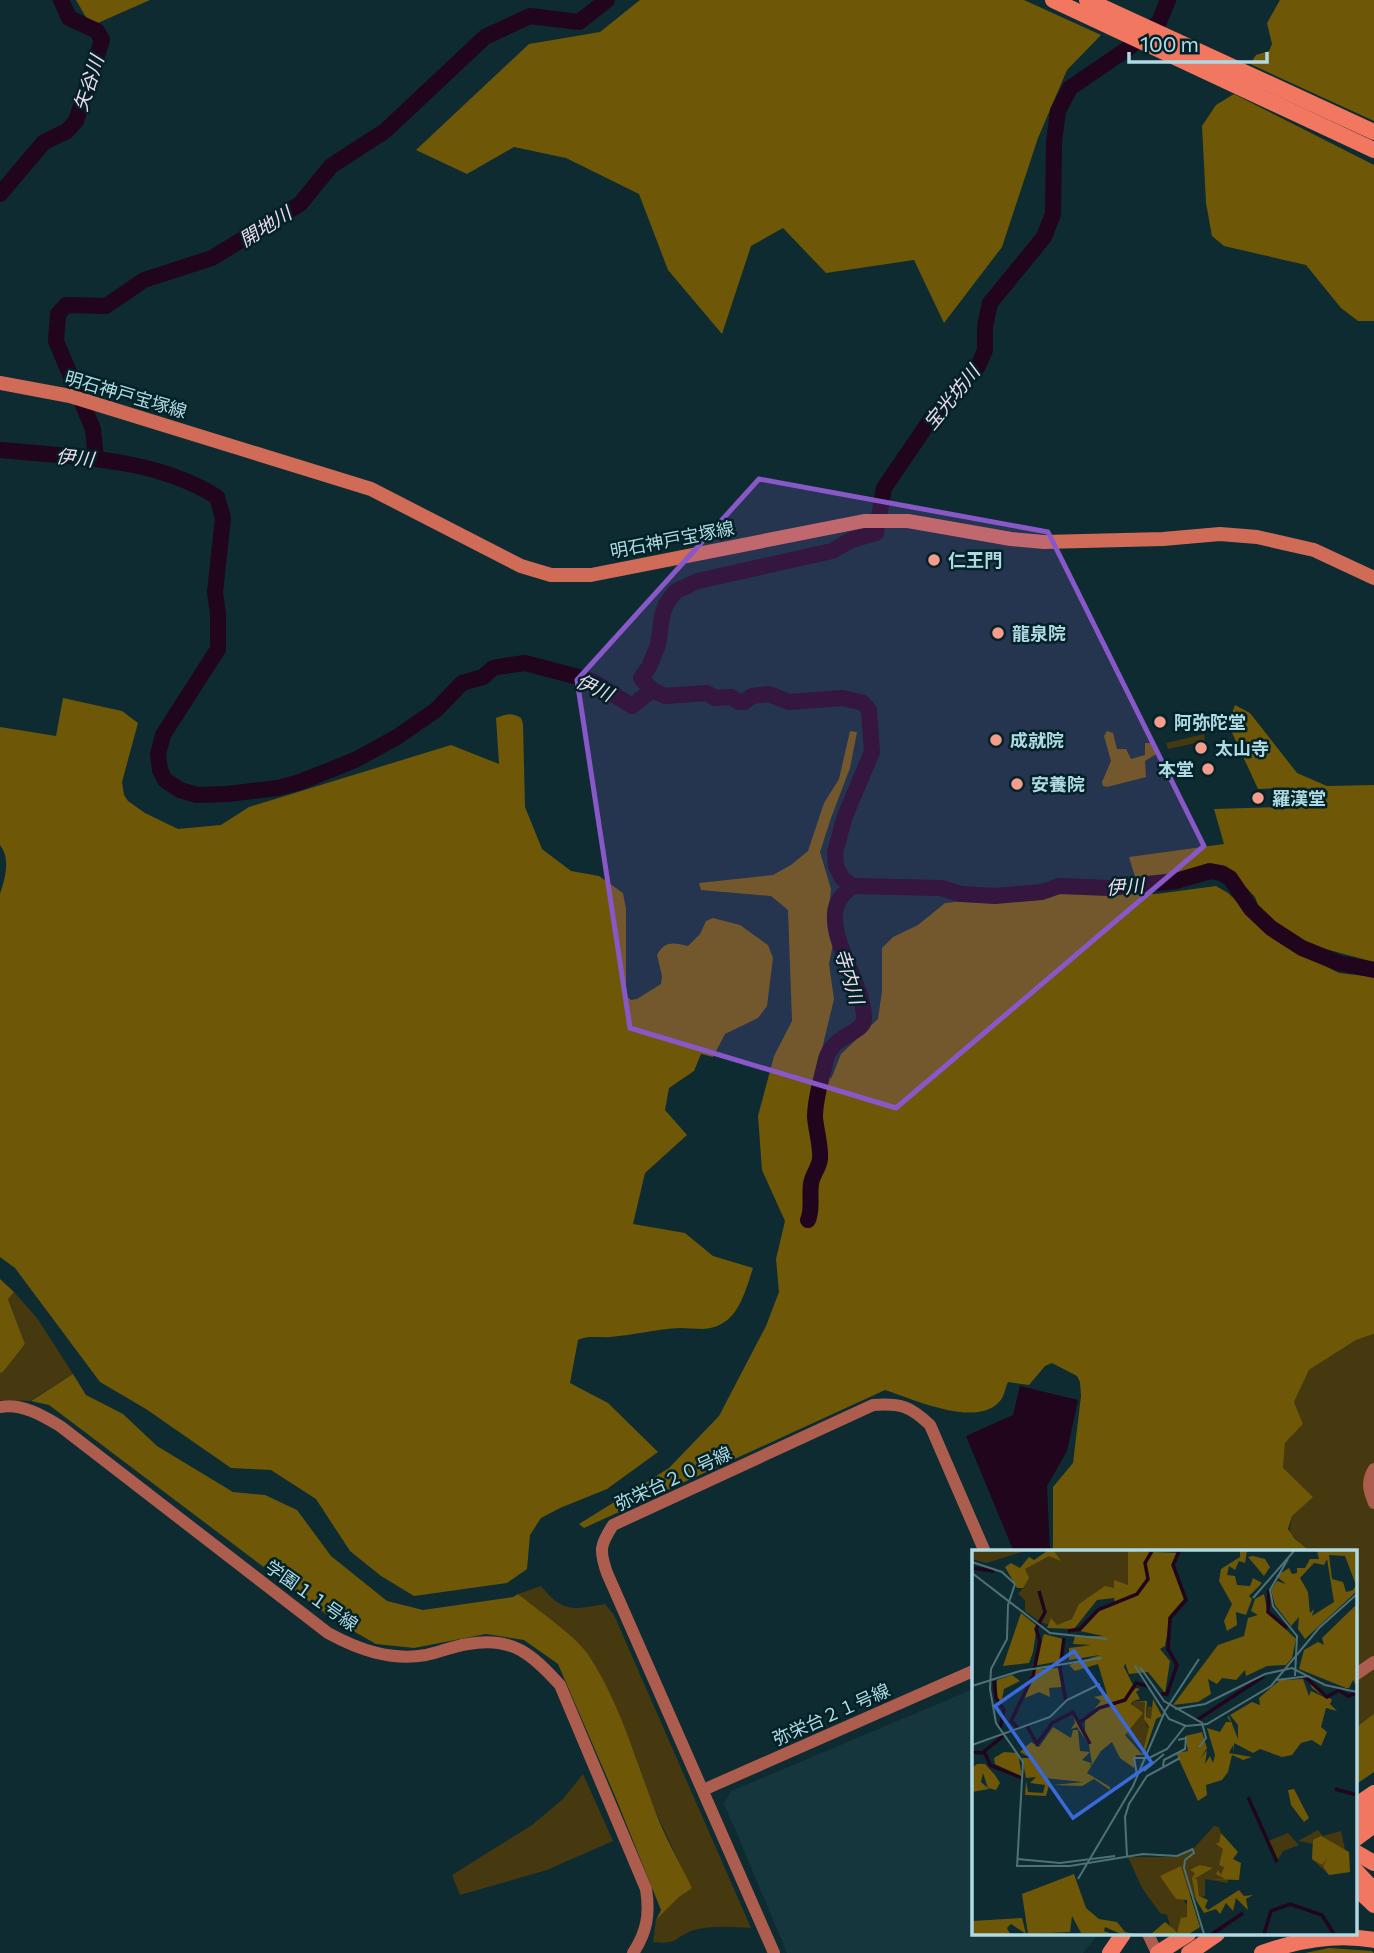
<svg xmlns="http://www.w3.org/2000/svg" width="1374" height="1953" viewBox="0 0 1374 1953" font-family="Commissioner,'Noto Sans JP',sans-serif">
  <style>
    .built { fill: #14363c }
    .green { fill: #463910 }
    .forest { fill: #6e5807 }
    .water { fill: #20051d }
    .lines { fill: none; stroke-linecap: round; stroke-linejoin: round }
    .river { stroke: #20051d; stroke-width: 16 }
    .secondary { stroke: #ac5d4e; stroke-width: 12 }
    .primary { stroke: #d06b58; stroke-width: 14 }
    .highway { stroke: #f17761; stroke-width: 16 }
    .marked { fill: #8858c8; fill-opacity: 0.2; stroke: #8858c8; stroke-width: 5; stroke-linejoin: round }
    .poi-dot { fill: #f49d8c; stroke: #032227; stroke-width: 2.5 }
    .labels { text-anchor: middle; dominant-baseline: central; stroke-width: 5; stroke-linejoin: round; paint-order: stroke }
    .street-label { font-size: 18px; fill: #b0dae3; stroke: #032227 }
    .poi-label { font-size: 18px; font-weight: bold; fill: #b0dae3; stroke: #032227; text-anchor: start }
    .water-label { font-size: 19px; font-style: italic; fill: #f1daed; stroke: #032227 }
    .inset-river { fill: none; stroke: #20051d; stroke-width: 3.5 }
    .inset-road { fill: none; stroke: #4e7178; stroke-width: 2 }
    .view { fill: #3a6ada; fill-opacity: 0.15; stroke: #3a6ada; stroke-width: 3.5 }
    .inset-edge { fill: none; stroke: #b0dae3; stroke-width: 3.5 }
  </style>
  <rect width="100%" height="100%" fill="#0d2b31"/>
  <!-- built -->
  <path class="built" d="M973,1689V1934H1098L1094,1940L1083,1953H787L724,1803L731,1791Z"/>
  <!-- green -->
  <g class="green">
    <path d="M1204,734L1205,741L1168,749L1166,743Z"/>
    <path d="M14,1292L37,1318L73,1374L30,1401L0,1400V1373L3,1372L25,1344L8,1298Z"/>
    <path d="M1374,1334V1714L1355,1728V1552H1311L1289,1533L1292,1516L1283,1468L1285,1443L1303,1424L1294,1402L1309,1370L1356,1340Z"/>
    <path d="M541,1586C564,1614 573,1609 605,1604L614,1615L751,1928C733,1927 712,1925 694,1930C674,1937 679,1945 653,1942L656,1920L679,1897L691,1888L654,1808L634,1752L609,1693L585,1651L518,1594Z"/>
    <path d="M583,1774L613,1841L547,1870L460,1895L452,1875L532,1825L563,1799Z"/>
  </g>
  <!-- forest -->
  <g class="forest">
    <path d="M76,0H150L91,26Z"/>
    <path d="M640,0H1024L1101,35L1067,70L1038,138L1002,247L944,323L914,260L826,273L783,228L751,246L722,334L668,270L639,194L566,158L514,147L467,174L416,150L529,44L600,32Z"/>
    <path d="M1280,0H1374V121L1250,64L1256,55L1269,51L1272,44L1267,23Z"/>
    <path d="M1234,94L1374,165V321H1358L1341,308L1306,265L1224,246L1212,236L1206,203L1202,126L1216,105Z"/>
    <path d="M63,698L122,711L138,723L122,782L124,795L128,801L145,813L178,829L221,825L249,807L451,745L499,764L496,718C506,714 512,712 521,718L523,724L525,807L542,849L571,871L599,876L623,893L626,909V996L631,1000L637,999L661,984L662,976L657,955C665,940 674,943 688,946L700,934L706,921L713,918L740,925L768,945L773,958L767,1006L758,1018L725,1034L713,1057L701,1054L694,1071L669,1088L665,1110L687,1135L645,1173L633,1224L685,1233L713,1256L753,1268C744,1295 737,1328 702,1329C695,1329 688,1328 680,1328C657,1329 634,1335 610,1337C599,1338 588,1335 578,1340L570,1383L608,1403L658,1452L607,1489L560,1508L541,1518L530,1535L527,1569L507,1583L414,1596L381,1576L350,1551L316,1499L271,1470L231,1468L146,1409L100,1382L15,1268L0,1257V894C5,878 11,859 0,845V727L56,736Z"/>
    <path d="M1235,705L1250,713L1297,773L1327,786L1374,785V962L1314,946L1294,935L1261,913L1255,897L1226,866L1176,879L1136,880L1129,857L1224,844L1214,809L1284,807L1283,788L1258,789L1228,724Z"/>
    <path d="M850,731L857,732L850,768L831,818L820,852L831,889L828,917L833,944L829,964L834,999L821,1053L831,1079L841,1054L878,1019L882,991V948L893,937L918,925L945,903L1065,891L1156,894L1216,886L1228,893L1281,944L1339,973L1374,977V1334L1356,1340L1309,1370L1294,1402L1303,1424L1285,1443L1283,1468L1313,1497L1292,1516L1288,1529L1294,1538L1311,1552H1053V1487L1073,1463L1081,1396L1080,1382L1077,1376L1052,1363L1045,1366L1029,1385L1008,1382C1005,1388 1004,1398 999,1402C975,1428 913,1399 885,1390L584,1528L579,1524L669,1468L719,1416L766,1326L779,1292L776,1259L785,1221L762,1170L758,1116L774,1056L792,1021L788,910L771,896L701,890L699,883L773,875L791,865L808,851L824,803L839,779Z"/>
    <path d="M1107,731L1113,733L1117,749H1126L1131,759L1145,755V743H1155L1158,753L1145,761L1146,777L1107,787L1103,786L1102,782L1111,761L1104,736Z"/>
    <path d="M0,1279L14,1292L8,1299L25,1344L3,1372L0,1373Z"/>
    <path d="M73,1374L86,1395L123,1414L157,1446L233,1492L265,1495L297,1510L331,1556L387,1601L423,1610L513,1597L518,1594C535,1608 575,1636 587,1653C618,1699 634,1754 653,1805C663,1834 679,1861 692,1888L679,1897L656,1920L661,1910L615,1796L558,1664L524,1640L486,1634L414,1648L376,1644L334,1620L49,1405L31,1401Z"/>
    <path d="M1374,1714V1772L1355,1785V1728Z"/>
    <path d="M1329,1948L1372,1951L1374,1953H1305Z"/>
  </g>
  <!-- water -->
  <path class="water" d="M1020,1386L1078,1400L1067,1451L1047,1486L1050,1552H1014L966,1436L1013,1415Z"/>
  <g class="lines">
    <!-- river -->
    <g class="river">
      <path d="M1168,0L1159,22L1130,47L1070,88L1058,111L1054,142L1053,214L1044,237L990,303L985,326V350L978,366L931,419L884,488L876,533L851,540L832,551L698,581L676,591L666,604L662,616L658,645L649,667L641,678L652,690L665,696L707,693L715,698L731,697L739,702H744L752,696L769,694L789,702L843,698L863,703L869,710L872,752L845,816L835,852L836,866L842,878L852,886L941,888L961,894L995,896L1042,892L1059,886L1109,888L1176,881L1210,871L1221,873L1230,878L1251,909L1271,928L1302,948L1339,963L1374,970"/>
      <path d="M0,194L44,142L67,131L76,121L102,40L97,31L69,18L61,0"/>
      <path d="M0,450C72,457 154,457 217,497L223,518L215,592L218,614V649L163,735L158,754L160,770L165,780L180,790L197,795L227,794L278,788L300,782L355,760L397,737L436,710L462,683L483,677L493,668L504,666L525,663L582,678L594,682L632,706L652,690"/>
      <path d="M96,459L93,429L56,341L58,314L66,305L106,306L144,280L212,258L300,204L331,166L385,131L485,37L530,16L579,22L607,0"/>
      <path d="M808,1220C813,1208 809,1197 811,1184C812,1175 819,1168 820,1159C821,1145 816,1131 815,1117C815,1097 822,1078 826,1059C833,1034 864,1034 864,1019C865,984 823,934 838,902C841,896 847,891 852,886"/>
    </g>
    <!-- secondary -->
    <g class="secondary">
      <path d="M0,1407C21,1403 42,1415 60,1426L328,1633C359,1650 391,1661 426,1655C440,1652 454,1646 468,1644C512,1636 532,1654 560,1685L646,1889C650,1914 647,1932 633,1953"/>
      <path d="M1374,1469C1366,1482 1369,1491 1374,1503"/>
      <path d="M1355,1675L1374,1662"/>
      <path d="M703,1790L973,1671"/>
      <path d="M1148,1934L1157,1953"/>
      <path d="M774,1953L607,1573C599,1550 600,1545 613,1525L873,1405C901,1403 910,1406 930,1425L985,1552"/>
    </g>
    <!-- primary -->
    <path class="primary" d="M0,383L70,396L371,489L521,566L551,575H591L864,521H908L1011,539L1044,542L1163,539L1220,534L1257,537L1314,550L1374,578"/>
    <!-- highway -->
    <g class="highway">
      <path d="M1053,0L1374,150"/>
      <path d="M1087,0L1374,132"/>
      <path d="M1355,1806L1374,1793"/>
      <path d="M1355,1823L1374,1809"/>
      <path d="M1355,1839L1374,1825"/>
      <path d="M1355,1852L1374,1863"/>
      <path d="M1355,1870L1374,1890"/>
      <path d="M1355,1887L1374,1905"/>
      <path d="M1110,1953L1123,1934"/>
      <path d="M1158,1953L1188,1934"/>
      <path d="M1189,1953L1217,1934"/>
      <path d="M1262,1953C1298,1940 1336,1933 1374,1940"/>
    </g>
  </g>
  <!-- marked area -->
  <path class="marked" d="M759,479L1048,532L1204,846L896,1108L630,1028L577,680Z"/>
  <!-- markers -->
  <g class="poi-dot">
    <circle cx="934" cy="560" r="7"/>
    <circle cx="998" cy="633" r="7"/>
    <circle cx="1160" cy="722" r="7"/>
    <circle cx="996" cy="740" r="7"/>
    <circle cx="1201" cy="748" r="7"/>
    <circle cx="1208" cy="769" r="7"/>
    <circle cx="1017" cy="784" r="7"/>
    <circle cx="1258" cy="798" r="7"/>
  </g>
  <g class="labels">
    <!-- street labels -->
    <g class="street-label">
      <text transform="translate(126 394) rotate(16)">明石神戸宝塚線</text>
      <text transform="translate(672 539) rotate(-11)">明石神戸宝塚線</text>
      <text transform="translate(673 1478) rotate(-25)">弥栄台２０号線</text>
      <text transform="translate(312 1595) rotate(35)">学園１１号線</text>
      <text transform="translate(831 1714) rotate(-24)">弥栄台２１号線</text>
    </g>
    <!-- poi labels -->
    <g class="poi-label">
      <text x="948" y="560">仁王門</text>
      <text x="1012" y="633">龍泉院</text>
      <text x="1174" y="722">阿弥陀堂</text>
      <text x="1010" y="740">成就院</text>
      <text x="1215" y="748">太山寺</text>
      <text x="1194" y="769" text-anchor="end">本堂</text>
      <text x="1031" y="784">安養院</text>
      <text x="1272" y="798">羅漢堂</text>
    </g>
    <!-- water labels -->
    <g class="water-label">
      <text transform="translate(88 83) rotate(-72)">矢谷川</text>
      <text transform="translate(265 226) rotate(-32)">開地川</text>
      <text transform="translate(951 397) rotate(-51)">宝光坊川</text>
      <text transform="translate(75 457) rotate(6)">伊川</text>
      <text transform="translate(595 687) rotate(25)">伊川</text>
      <text transform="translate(1125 886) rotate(-4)">伊川</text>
      <text transform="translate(850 976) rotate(73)">寺内川</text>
    </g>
  </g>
  <!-- overview -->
  <g transform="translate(972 1550)">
    <rect width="385" height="385" fill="#0d2b31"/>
    <path d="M0,1H53L14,13L0,9ZM81,1H158V35L124,46L102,71L81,76L68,72L53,61V50L46,44L51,38L53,19ZM161,151L173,152L174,168L176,156L182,158L183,166L173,173L177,179L170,201L153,182L171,163L160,159ZM242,276L247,277L253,297L256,333L233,329V346L224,349L220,344L208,345L218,360L208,380H199L195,365L188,363L170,338L156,307H201L222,298ZM346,280L351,286L369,281L378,322L357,325L340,309L341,294L326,291ZM316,283L327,295L311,301L305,311L296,291Z" fill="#463910"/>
    <path d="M75,1H82L89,11L77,6L53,19L57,28L51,38H45L33,17L39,13L48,18L57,7L62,10ZM156,1L207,3L201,16L212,49L199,64L193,96L188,99L198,111L193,143L176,122L157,124L153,113L152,117L162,137L150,151L164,138L168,139L164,142L168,149L161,151L159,154L171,163L153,185L170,204L177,177L172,169L173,152L163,151H175L174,167L179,169L181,149L190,166L184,169L172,205H164L162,218L148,208L140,192L129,201L115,223L138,237V240L122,229L110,236L81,235L111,232L72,228L78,232L74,246L53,245L54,231L56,242L71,243L73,235L58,233L64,227L54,228L50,208H59L48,202L59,192L67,197L81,177L99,188L101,180H106L108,201L118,202L110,210L119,213L118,217L120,214L117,195L105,177L99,179L103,173L101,164L113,184V170L129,151L122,147L135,144L126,114L103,121L97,115L128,105L97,110V98L119,95L101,94L103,86H131L108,81L125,60L143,53L142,48L125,50L102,79L75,78L79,68L85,75L100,69L107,54L133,36L142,38V30L156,35ZM268,1H275L273,13L267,11L263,20L257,16L255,25L263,26L265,35L278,36L281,28L290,33L277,46L280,49L274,65L264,62L265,75L255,81L252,71L260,54L247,31L249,19L268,7ZM345,1H385V41L333,89L326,79L327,67L319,76L303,55L299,40L305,31L314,34L304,26L317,18L320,24L325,23V18H333L338,9H347ZM357,5L373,6L384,35L381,40L374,42L371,32L360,29ZM355,9L362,52L340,66L342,59L338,63L336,42L328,28L342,13L352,15ZM281,6L293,9L298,17L292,26L276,7ZM292,44L296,63L324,89L320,108L314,115L295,116L274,126L273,120L264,130L250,128L245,134L236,129L239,144L226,152L201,155L246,95L272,86L276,68L286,65L279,61L283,49ZM385,54V137L381,130L377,138H374L327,119L332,100L346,92L352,95L350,88ZM49,63L65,76L61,102L57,113L31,116ZM72,84L91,89L89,111L61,116ZM87,118L90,137L77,138L78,147L67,142L53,148L61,119ZM40,125L48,131L32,139L29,154L24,147L25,130ZM331,129L337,146L339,141L354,148L340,138L336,129L360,150L358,154L365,161L354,158L349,177L355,182L349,196L340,190L329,193L320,205L310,207L288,199L281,203L262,193V202L261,195L257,203L280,207L271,210L260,205L256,222L250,230L234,235L235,245L226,251L204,203L216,201L213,186L230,182L235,198L228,209L235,200L233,214L238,206L241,213L243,205L235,178L248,182L254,172H259L255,167L257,166L266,189V175L258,165L280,152L288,155L287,148L308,130ZM32,202L46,203L50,227L23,214L22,208ZM5,214H13L23,225L28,233L24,240L16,238L11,223L9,232L17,239L0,242V218ZM322,239L337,268L332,272L319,255L316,240ZM249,283L266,302L261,309L269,313L267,330L237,329H253L244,324L246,320L249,325L252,317L247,315L251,299L243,293H247ZM349,286L377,302L378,322L357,325L351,316L355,309L350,315L340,309L341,290ZM228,315L241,318L222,329H225L227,346L236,350L233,357L236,360L267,340L272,346L281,345L274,349L276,360L264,348L261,361L254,353L248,364L244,359L232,363L224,350L220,328L223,323L218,320ZM209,316L228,377L217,384H179L193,372L205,382L209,368L215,367V350L204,349L188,326ZM102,324L114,358L127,369L145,372L153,382L163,384H149L133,377L132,381L140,384L109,383L100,366L98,382L56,384L50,344ZM50,368L54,384L39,374L35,378L38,384H0V371Z" fill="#6e5807" fill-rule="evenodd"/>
    <path class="inset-river" d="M0,18L22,21M297,40L296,62L315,78M96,81L108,79L126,60L165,44L176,29L173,13L180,1M92,88L88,119L94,152M331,125L355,147L367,140L376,146L384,143M22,131L24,148L32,160L28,178M189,144H195L205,115L196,99L198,68L214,50L201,15L207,1M225,170L292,126M107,173L127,158L153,150L164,133L176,136M55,176L65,194L80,173L101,162L118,194M47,179L39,171L61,126L68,91L64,79L73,62L67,41M12,201L18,215L50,228M0,202L10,203L31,186M363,239L385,245M276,247L305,312M240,384L271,363M292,384L299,361L318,354L350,365L362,384"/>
    <path class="inset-road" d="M316,9L298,40L301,56L325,86L323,126M0,12L30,22L43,34L36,55L35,89L19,119L18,139L24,173L51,212L45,317M0,23L78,83L135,89M281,48L322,1M163,116L197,169L214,176L235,174L299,136L347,78L385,44M168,117L192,151L230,173L234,188L227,197M305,130L337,126M0,136L48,121L130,108M203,159L233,154L293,124L320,118L353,135L385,142M0,195L78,167L95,150L128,134M191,216L192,210L213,199L214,188L206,190M172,221L192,204M165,225L162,208H177L195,199L214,175M220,298L222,303L213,310L212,318L232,384M155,306L153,267L157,254L175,226L208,208M45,309L88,313L143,306M44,316H98L171,304L205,306L221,299M106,329L161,236L193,161L227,109"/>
    <path class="view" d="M102,101L180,213L101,268L23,156Z"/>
    <rect width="385" height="385" class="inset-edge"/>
  </g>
  <!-- scale -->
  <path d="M1129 52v10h138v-10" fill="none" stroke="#b0dae3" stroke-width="3.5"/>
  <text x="1140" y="52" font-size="21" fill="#b0dae3" stroke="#032227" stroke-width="5" paint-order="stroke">100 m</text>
</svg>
